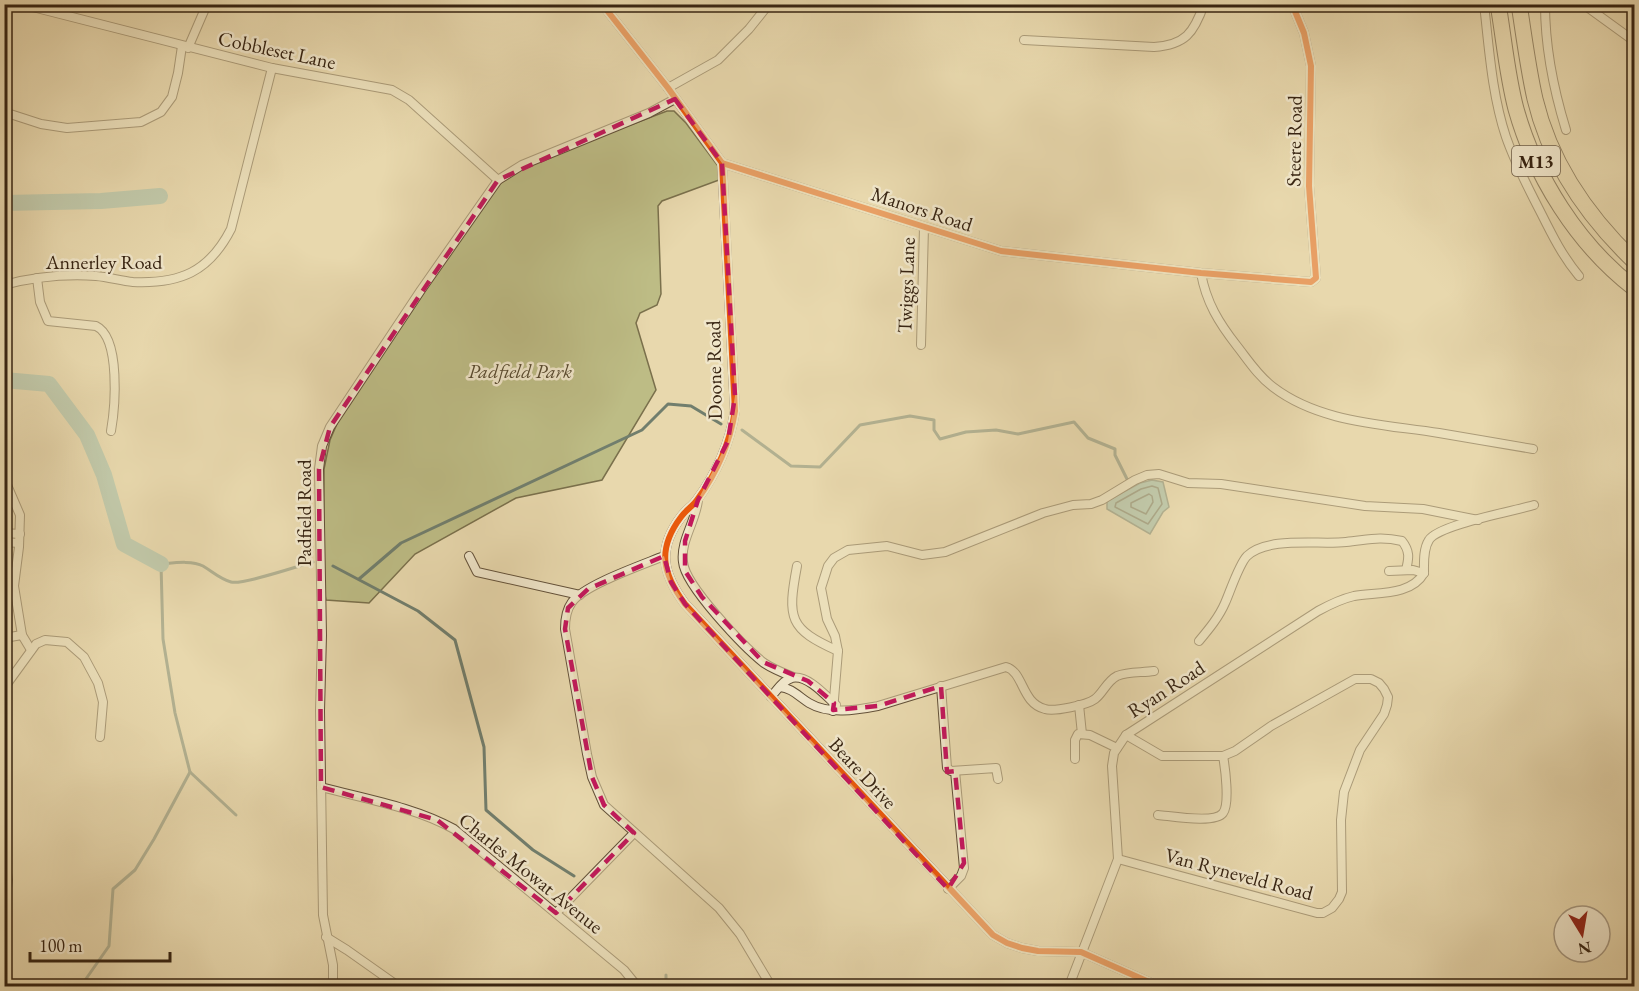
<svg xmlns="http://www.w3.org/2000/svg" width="1639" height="991" viewBox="0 0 1639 991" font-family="'EB Garamond',serif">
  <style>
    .park { fill: #bdbc85; stroke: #7a704c; stroke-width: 1.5 }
    .water { fill: #97baaa; stroke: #717e6d; stroke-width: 1.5 }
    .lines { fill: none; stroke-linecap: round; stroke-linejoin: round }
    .shore { stroke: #676f5e; stroke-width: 1.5 }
    .stream { stroke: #717e6d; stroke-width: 3 }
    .river { stroke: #97baaa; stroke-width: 16 }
    .street-casing { stroke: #635139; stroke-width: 10 }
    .highway-casing { stroke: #372412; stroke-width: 17 }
    .street { stroke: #f0e6ca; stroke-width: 8 }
    .highway { stroke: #e8d8ad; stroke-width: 15 }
    .cycleway-casing { stroke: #f0e6ca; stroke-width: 10 }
    .cycleway { stroke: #e8590c; stroke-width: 6 }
    .marked { fill: none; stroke: #c2185b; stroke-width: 4.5; stroke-dasharray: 12 8; stroke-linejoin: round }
    .labels { text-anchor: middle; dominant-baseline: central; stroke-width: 5; stroke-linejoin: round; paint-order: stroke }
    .shield { fill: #f0e6ca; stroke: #6e5e49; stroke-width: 1.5 }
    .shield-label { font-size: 18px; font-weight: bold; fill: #372412 }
    .street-label { font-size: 20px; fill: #372412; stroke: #f0e6ca }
    .park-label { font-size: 20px; font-style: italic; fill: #584a2f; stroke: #f0e6ca }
  </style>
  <rect width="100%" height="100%" fill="#e8d8ad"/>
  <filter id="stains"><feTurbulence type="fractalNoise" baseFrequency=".00333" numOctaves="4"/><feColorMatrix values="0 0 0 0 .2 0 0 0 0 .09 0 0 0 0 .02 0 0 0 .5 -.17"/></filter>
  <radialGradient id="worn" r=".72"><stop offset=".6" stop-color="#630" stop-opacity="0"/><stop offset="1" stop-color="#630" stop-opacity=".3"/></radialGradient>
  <!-- park -->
  <path class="park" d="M667,111H674L686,123L718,166L719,180L662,201L658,206L661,294L657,305L640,313L636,323L656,390L602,480L516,498L415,554L369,603L326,600L323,586L324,469L330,440L340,417L487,199L501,180L525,165Z"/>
  <!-- water -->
  <path class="water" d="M1152,480L1163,482L1169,507L1163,512L1150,534L1107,509V501L1140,483Z"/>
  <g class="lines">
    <!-- shore -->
    <g class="shore">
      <path d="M1152,486L1158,488L1162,504L1148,524L1115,507L1116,503L1141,489Z"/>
      <path d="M1149,494L1152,496L1153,502L1146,514L1131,507V503Z"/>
    </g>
    <!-- stream -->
    <g class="stream">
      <path d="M742,430L791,466L820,467L860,425L910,416L934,420V430L940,439L966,432L996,430L1018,434L1074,422L1088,438L1115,449V455L1127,479"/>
      <path d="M333,566L418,611L455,640L484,747L486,810L533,850L574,876"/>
      <path d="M359,579L401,543L642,430L668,404L691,406L721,424"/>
      <path d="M190,772L236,815"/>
      <path d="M81,986L109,946L113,889L135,870L154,839L190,772L175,713L163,639L161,564C173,563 192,560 203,566C213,572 220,579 231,582C243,585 298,566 313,562"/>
      <path d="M666,986V975"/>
    </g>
    <!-- river -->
    <g class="river">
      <path d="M4,203L101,201L160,196"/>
      <path d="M4,380L49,384L87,435L104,475L124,544L161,564"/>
    </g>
    <!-- street casing -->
    <g class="street-casing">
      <g id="street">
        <path d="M21,4L272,68L392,90L409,100L498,180"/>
        <path d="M602,4L668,88L722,163L1001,251L1201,273L1311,282L1316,278L1309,186L1311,66L1304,33L1292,4"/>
        <path d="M1484,4C1489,48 1492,95 1506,137C1515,163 1528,188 1541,213C1552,235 1563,257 1579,276"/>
        <path d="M1545,4C1545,46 1554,91 1566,130"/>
        <path d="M1583,4L1634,41"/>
        <path d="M1024,40L1154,47C1185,45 1194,33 1204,4"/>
        <path d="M188,48L207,4"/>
        <path d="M668,88L718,60L749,29L769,4"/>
        <path d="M4,112L41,124L67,128L141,122L161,112L172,97L178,73L182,46"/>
        <path d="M722,163L735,411C730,442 716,474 697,500C693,506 686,510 681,517C657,549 662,573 685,604L993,935L1007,943L1022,948L1038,951L1081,952L1158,986"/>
        <path d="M1201,273C1206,302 1219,323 1237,346C1248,360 1258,376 1273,387C1320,423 1383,424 1439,433C1470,438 1502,444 1533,449"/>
        <path d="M37,278L40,302L48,321L96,326C121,338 115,408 111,431"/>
        <path d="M4,285C34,277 66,274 96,276C109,277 121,281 133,282C180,284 209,272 231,229L272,68"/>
        <path d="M921,345L924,227"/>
        <path d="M4,478L20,515L19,547L14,586L22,635L31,650"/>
        <path d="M698,500C696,521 680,541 683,562C685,586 745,648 764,663C773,669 783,673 793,677"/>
        <path d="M4,533L20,534"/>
        <path d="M4,542L19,543"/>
        <path d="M469,556L477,572L580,595"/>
        <path d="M664,556C642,565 584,585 572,602C566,610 565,619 565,629L587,754L592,777L604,805L719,908L740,934L771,986"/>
        <path d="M797,566C787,619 789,629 838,651"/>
        <path d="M1389,571L1413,570L1424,573"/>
        <path d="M1424,573C1424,563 1423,549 1429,540C1438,525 1514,511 1534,505"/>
        <path d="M4,591L14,590"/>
        <path d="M4,638L22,635"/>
        <path d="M1199,641C1209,629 1219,617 1225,603C1230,592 1239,564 1247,556C1268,536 1319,545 1346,542C1368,540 1379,536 1402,541C1410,551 1409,558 1406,570"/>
        <path d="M941,686L947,768L951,771L996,768L998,779"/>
        <path d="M780,687C792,688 799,697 809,703C829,715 856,710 878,706L1006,667C1024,672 1021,703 1045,709C1054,712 1087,705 1095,699C1103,693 1107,681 1117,676C1129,671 1142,673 1154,671"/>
        <path d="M4,688L36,644L45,640L67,642L84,657L98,683L103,702L100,737"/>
        <path d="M771,697C776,691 783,680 792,678C807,674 826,696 836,705"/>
        <path d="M1079,705L1082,734"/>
        <path d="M833,711L838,651L835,636L827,619L821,588L828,566L834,558L848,550L887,546L922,555L945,552L1043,513L1073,505L1091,504L1102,500L1135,480L1147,475L1159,474L1188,483L1221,484L1365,506L1423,509L1478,520"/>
        <path d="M1075,759V740L1078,734L1090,735L1117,748"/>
        <path d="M321,787C366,799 414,807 454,829L624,970L637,986"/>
        <path d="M1158,815C1171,816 1215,824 1223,813C1230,804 1225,767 1223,756"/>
        <path d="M4,853L8,880L4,909"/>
        <path d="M1118,859L1317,913H1323L1332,908L1339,899L1342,892L1341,820L1344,792L1360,750L1384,714L1387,705L1388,697L1384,689L1379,683L1371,679H1355L1271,726L1235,751L1223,756H1162L1126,735"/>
        <path d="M948,889L961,876L964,868L955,771"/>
        <path d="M556,913L634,833"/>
        <path d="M326,937L347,950L398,986"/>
        <path d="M333,986V965L323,915L320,711L322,635L319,469L322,446L330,427L421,290L498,180L522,165L649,113L675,99"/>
        <path d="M1069,986L1118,859L1112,766L1114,753L1126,735L1318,611C1329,605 1341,599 1354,596C1377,592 1411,596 1424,573"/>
      </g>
    </g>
    <!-- highway casing -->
    <g class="highway-casing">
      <g id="highway">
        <path d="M1498,4C1504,39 1507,75 1516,109C1535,177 1578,245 1634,288"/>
        <path d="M1519,4C1524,36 1528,68 1535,99C1550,162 1588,217 1634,261"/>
      </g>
    </g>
    <!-- street -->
    <use href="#street" class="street"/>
    <!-- highway -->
    <use href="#highway" class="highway"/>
    <!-- cycleway casing -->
    <g class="cycleway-casing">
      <g id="cycleway">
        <path d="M602,4L668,88L722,163L1001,251L1201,273L1311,282L1316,278L1309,186L1311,66L1304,33L1292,4"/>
        <path d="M722,163L735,411C730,442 716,474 697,500C693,506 686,510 681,517C657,549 662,573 685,604L993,935L1007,943L1022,948L1038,951L1081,952L1158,986"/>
      </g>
    </g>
    <!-- cycleway -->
    <use href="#cycleway" class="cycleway"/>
  </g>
  <!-- marked area -->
  <path d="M0 0H1639V991H0ZM675,99L722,163L735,396L728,441L698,500L685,541V571L702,597L763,662L808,681L834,703L833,710L878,706L941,686L947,772L955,771L964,863L948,889L685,604L671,582L664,556L588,589L568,608L565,629L592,777L604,805L634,833L556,913L437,820L321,787L319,469L330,427L498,180Z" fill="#e8d8ad" fill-opacity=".55" fill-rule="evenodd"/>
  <path class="marked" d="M675,99L722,163L735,396L728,441L698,500L685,541V571L702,597L763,662L808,681L834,703L833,710L878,706L941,686L947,772L955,771L964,863L948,889L685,604L671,582L664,556L588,589L568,608L565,629L592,777L604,805L634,833L556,913L437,820L321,787L319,469L330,427L498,180Z"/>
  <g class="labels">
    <!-- shield labels -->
    <rect class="shield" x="1512" y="146" width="48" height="30" rx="4.5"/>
    <g class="shield-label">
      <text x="1536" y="161">M13</text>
    </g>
    <!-- street labels -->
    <g class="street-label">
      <text transform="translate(277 50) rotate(12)">Cobbleset Lane</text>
      <text transform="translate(1294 141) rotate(-89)">Steere Road</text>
      <text transform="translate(922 209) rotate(18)">Manors Road</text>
      <text x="104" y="262">Annerley Road</text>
      <text transform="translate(906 285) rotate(-88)">Twiggs Lane</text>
      <text transform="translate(714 370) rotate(-91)">Doone Road</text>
      <text transform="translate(304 513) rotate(-90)">Padfield Road</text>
      <text transform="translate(1166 689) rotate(-33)">Ryan Road</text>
      <text transform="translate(863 773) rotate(47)">Beare Drive</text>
      <text transform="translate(531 873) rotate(39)">Charles Mowat Avenue</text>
      <text transform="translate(1239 874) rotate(15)">Van Ryneveld Road</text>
    </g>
    <!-- park labels -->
    <g class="park-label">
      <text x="520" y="371">Padfield Park</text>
    </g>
  </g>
  <!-- margin -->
  <rect width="1639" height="991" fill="none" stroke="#e8d8ad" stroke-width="24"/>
  <rect x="6" y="6" width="1627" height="979" fill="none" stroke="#372412" stroke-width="3"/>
  <rect x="12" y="12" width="1615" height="967" fill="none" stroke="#372412" stroke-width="1.5"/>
  <!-- north arrow -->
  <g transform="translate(1582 934) rotate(169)"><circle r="28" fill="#f0e6ca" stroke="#a69880" stroke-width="1.5"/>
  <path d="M0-4.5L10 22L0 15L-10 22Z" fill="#8f2418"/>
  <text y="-9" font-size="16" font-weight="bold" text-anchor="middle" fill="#372412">N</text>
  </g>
  <!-- scale -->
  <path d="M30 952v9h140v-9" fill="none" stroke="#372412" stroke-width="3"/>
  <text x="39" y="952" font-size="18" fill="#372412" stroke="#f0e6ca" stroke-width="4.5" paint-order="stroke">100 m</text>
  <rect width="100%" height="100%" filter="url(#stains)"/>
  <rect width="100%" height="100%" fill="url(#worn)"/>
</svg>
